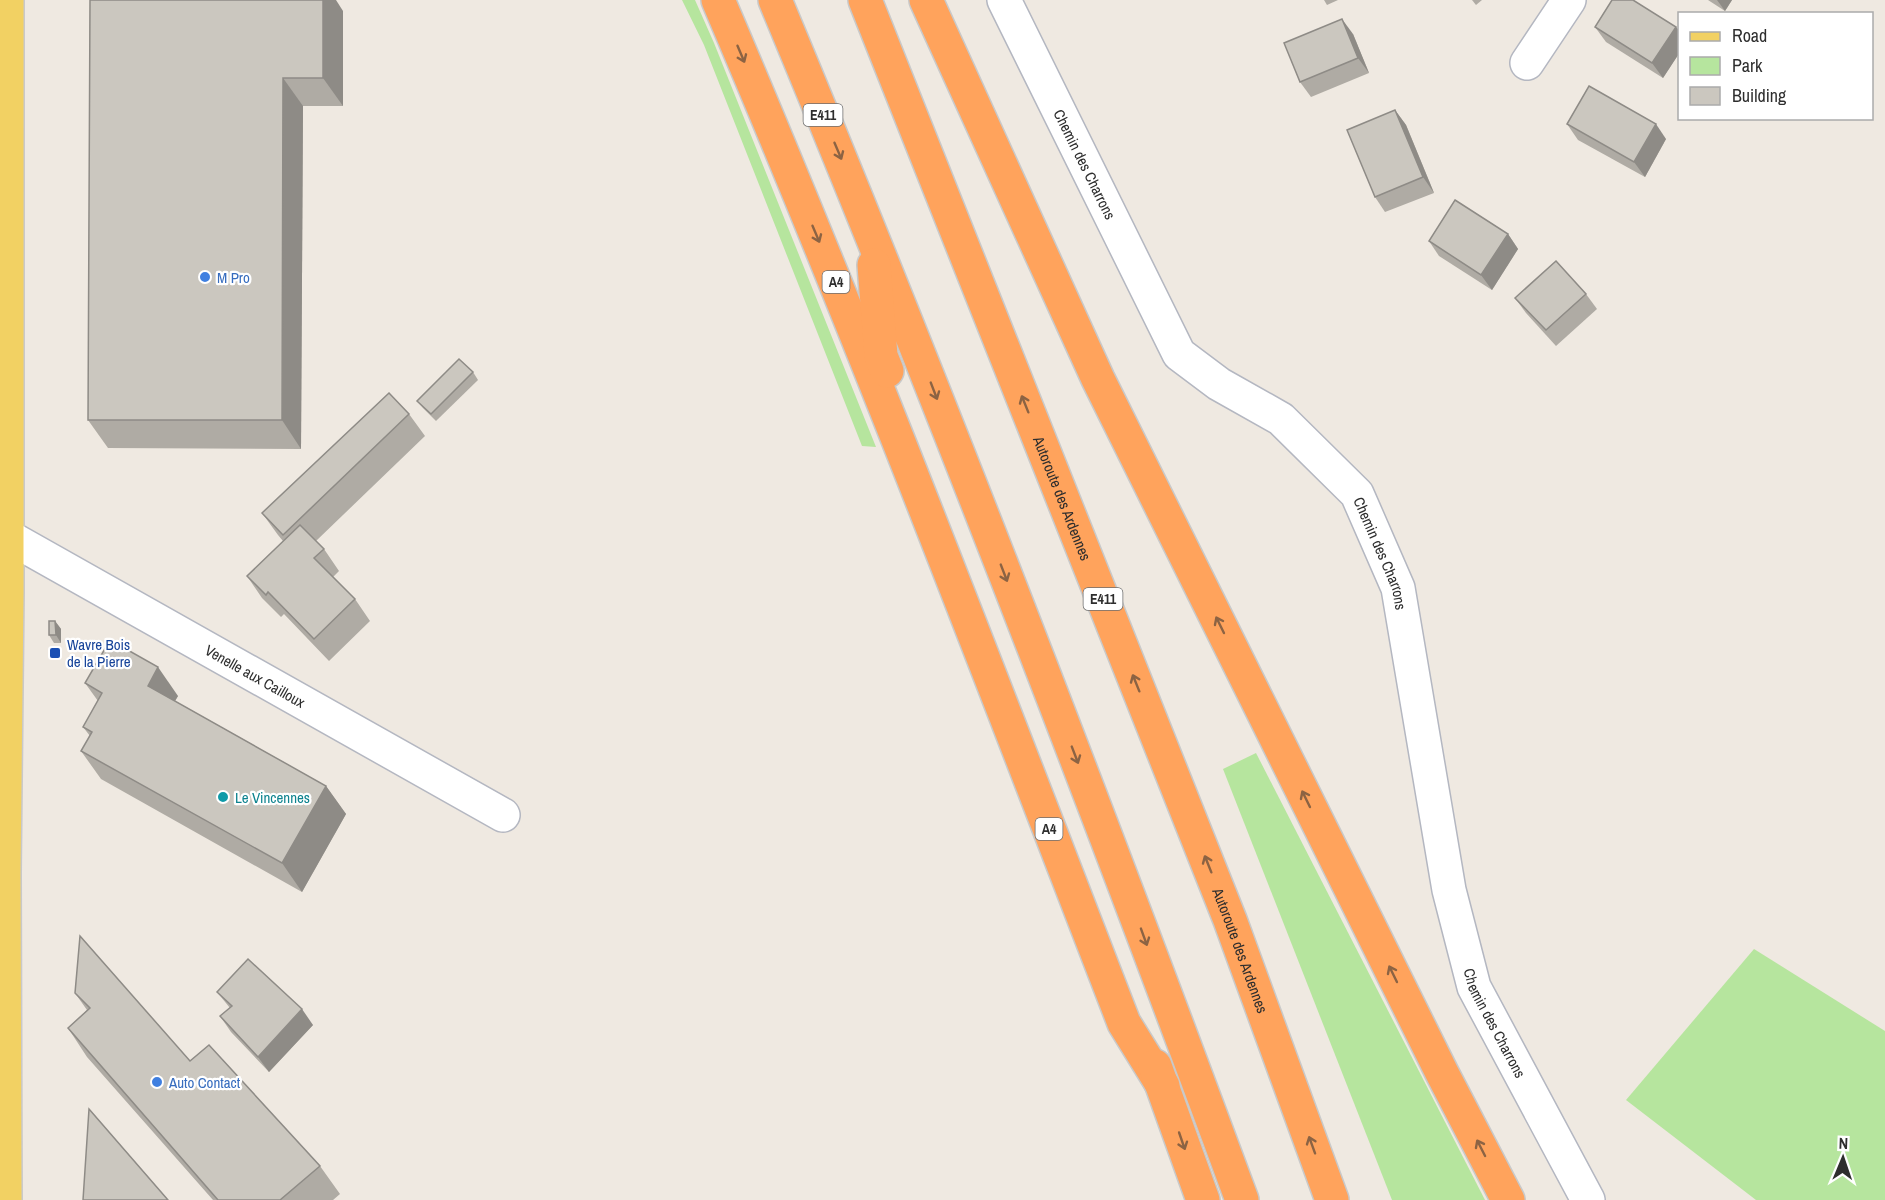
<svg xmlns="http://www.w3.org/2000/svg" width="1885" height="1200" viewBox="0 0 1885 1200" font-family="'Archivo Narrow',sans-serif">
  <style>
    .green { fill: #b6e59e }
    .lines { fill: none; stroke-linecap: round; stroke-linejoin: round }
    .minor-casing { stroke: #b4b7c1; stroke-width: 36 }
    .primary-casing { stroke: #c9c9c9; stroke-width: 36 }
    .motorway-casing { stroke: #c9c9c9; stroke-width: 36 }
    .minor { stroke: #fff; stroke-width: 33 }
    .primary { stroke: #f2d163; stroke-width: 33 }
    .motorway { stroke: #ffa35c; stroke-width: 33 }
    .wall { fill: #afaba4 }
    .shaded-wall { fill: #8e8b86 }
    .building { fill: #cbc7bf; stroke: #8e8b86; stroke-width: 1.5 }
    .oneway { stroke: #8c6343 }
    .shop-dot { fill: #3f7fe0; stroke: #fff; stroke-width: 2 }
    .transit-dot { fill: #1a4fb4; stroke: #fff; stroke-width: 2 }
    .culture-dot { fill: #0f9aa8; stroke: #fff; stroke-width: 2 }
    .labels { text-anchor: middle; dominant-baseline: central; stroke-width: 4.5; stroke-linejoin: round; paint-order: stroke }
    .shield { fill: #fff; stroke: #6d6d6d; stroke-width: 1.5 }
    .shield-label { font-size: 14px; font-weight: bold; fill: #2e2e2e }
    .street-label { font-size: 15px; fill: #2e2e2e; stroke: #fff }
    .shop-label { font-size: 15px; fill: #366cbe; stroke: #fff; text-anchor: start }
    .transit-label { font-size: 15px; fill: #164399; stroke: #fff; text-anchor: start }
    .culture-label { font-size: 15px; fill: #0d838f; stroke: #fff; text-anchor: start }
  </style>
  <rect width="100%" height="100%" fill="#efe9e1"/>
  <!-- green -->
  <g class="green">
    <path d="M682,0H695L714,43L876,447L862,446L704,45Z"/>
    <path d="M1256,753L1485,1200H1392L1223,769Z"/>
    <path d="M1754,949L1885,1031V1200H1756L1626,1100Z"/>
  </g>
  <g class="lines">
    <!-- minor casing -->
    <g class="minor-casing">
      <g id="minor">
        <path id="s1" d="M1004,0L1179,354L1219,384L1281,419L1357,494L1398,588L1449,890L1474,987L1588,1200"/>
        <path d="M1527,63L1569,0"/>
        <path id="s2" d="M7,536L503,815"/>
      </g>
    </g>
    <!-- primary casing -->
    <g class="primary-casing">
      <path id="primary" d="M5,1200L4,874L7,592V0"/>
    </g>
    <!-- motorway casing -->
    <g class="motorway-casing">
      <g id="motorway">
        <path d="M718,0C862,337 992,681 1124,1023L1163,1086"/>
        <path d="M775,0C940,396 1093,797 1242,1200"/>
        <path id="s3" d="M865,0L1230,920L1332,1200"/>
        <path d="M926,0L1098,379L1442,1073L1508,1200"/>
        <path d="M874,265L881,356L887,371"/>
        <path d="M1155,1066L1203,1200"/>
      </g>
    </g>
    <!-- minor -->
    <use href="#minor" class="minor"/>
    <!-- primary -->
    <use href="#primary" class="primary"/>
    <!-- motorway -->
    <use href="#motorway" class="motorway"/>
  </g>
  <!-- wall -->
  <g class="wall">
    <path d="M90,0L343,11V106H303L301,449L108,448L88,420Z"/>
    <path d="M1324,0H1338L1327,5Z"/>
    <path d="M1472,0H1482L1476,5Z"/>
    <path d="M1708,0H1732L1725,11Z"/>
    <path d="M1595,27H1676L1680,32V52L1663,78L1606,42Z"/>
    <path d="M1353,34L1369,73L1311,97L1300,82Z"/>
    <path d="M1395,110L1406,125L1434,193L1385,212L1375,197Z"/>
    <path d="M1567,124L1666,139L1645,177L1578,140Z"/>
    <path d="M1508,234L1518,249L1492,290L1439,256L1429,241Z"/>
    <path d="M1586,294L1597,309L1556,346L1526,313L1515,298Z"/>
    <path d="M473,372L478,380L436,421L423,408L417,401Z"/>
    <path d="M409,414L425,436L316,541L324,549L339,571L333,577L355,599L370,621L329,661L284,614L281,617L262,598L247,576L283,541L278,535L262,513Z"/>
    <path d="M55,621L61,629V643H54L49,635Z"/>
    <path d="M85,683L178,696L175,701L326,786L346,814L302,892L101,779L81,751L90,736L83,727L98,701Z"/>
    <path d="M217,992L313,1025L269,1072L231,1032L220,1016L230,1008Z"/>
    <path d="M75,993L190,1061L320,1166L340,1194L333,1200H213L87,1057L68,1028L87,1010Z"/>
  </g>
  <!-- shaded-wall -->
  <g class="shaded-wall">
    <path d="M323,0H336L343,11V106L323,78Z"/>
    <path d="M1717,0H1732L1725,11Z"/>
    <path d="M1342,19L1353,34L1369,73L1358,58Z"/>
    <path d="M1676,27L1680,32V52L1663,78L1652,63Z"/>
    <path d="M283,78L303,106L301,449L282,420Z"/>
    <path d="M1395,110L1406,125L1434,193L1423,177Z"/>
    <path d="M1656,124L1666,139L1645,177L1634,162Z"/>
    <path d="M1508,234L1518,249L1492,290L1481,275Z"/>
    <path d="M55,621L61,629V643L56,635Z"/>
    <path d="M158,667L178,696L167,714L148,686Z"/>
    <path d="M326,786L346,814L302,892L282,863Z"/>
    <path d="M302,1009L313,1025L269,1072L258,1057Z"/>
  </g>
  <!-- building -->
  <g class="building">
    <path d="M90,0H323V78H283L282,420H88Z"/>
    <path d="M1612,0H1633L1676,27L1652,63L1595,27Z"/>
    <path d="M1342,19L1358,58L1300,82L1284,43Z"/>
    <path d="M1589,86L1656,124L1634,162L1567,124Z"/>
    <path d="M1395,110L1423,177L1375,197L1347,130Z"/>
    <path d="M1455,200L1508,234L1481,275L1429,241Z"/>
    <path d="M1556,261L1586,294L1546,330L1515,298Z"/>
    <path d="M459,359L473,372L431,414L417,401Z"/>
    <path d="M389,393L409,414L283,535L262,513Z"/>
    <path d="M300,525L324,549L314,558L355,599L314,639L268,592L266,595L247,576Z"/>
    <path d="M49,621H55L56,635H49Z"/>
    <path d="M110,640L158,667L148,686L326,786L282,863L81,751L92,732L83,727L102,693L85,683Z"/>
    <path d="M80,936L190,1061L209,1045L320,1166L280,1200H218L68,1028L90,1008L75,993Z"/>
    <path d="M248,959L302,1009L258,1057L220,1016L232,1006L217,992Z"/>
    <path d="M89,1109L168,1200H83Z"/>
  </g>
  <!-- one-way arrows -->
  <defs><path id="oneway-shaft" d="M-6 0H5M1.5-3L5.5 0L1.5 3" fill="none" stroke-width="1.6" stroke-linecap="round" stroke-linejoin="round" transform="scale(1.5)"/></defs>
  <g class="oneway">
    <use href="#oneway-shaft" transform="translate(741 54) rotate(67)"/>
    <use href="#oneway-shaft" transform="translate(838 151) rotate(67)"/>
    <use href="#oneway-shaft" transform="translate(816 234) rotate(67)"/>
    <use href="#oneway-shaft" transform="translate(934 391) rotate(69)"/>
    <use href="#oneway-shaft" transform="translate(1025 404) rotate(-112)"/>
    <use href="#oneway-shaft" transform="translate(1004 573) rotate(69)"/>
    <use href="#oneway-shaft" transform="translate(1220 625) rotate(-116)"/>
    <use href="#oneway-shaft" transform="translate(1136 683) rotate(-112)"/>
    <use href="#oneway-shaft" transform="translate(1075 755) rotate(69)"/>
    <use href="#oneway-shaft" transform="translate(1306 799) rotate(-116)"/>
    <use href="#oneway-shaft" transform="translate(1208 864) rotate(-112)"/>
    <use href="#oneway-shaft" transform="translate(1144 937) rotate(70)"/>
    <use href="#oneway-shaft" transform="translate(1393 974) rotate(-116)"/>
    <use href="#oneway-shaft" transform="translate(1182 1141) rotate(71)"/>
    <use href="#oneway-shaft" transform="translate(1312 1145) rotate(-110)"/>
    <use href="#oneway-shaft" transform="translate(1481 1148) rotate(-117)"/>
  </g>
  <!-- markers -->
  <g class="shop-dot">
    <circle cx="205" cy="277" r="6"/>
    <circle cx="157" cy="1082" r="6"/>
  </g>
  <rect class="transit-dot" x="49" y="647" width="12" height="12" rx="3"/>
  <circle class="culture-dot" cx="223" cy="797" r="6"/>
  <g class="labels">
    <!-- shield labels -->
    <g class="shield">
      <rect x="803.5" y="104" width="39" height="22" rx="4.5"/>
      <rect x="822.5" y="271" width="27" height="22" rx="4.5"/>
      <rect x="1083.5" y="588" width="39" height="22" rx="4.5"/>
      <rect x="1035.5" y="818" width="27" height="22" rx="4.5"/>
    </g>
    <g class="shield-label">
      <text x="823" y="115">E411</text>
      <text x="836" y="282">A4</text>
      <text x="1103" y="599">E411</text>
      <text x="1049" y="829">A4</text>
    </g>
    <!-- street labels -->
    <g class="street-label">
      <text stroke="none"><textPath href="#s1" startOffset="183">Chemin des Charrons</textPath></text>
      <text stroke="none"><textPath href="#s3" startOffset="536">Autoroute des Ardennes</textPath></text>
      <text stroke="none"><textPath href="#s1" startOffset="687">Chemin des Charrons</textPath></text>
      <text stroke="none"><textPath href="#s2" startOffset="285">Venelle aux Cailloux</textPath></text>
      <text stroke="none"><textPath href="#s3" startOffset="1022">Autoroute des Ardennes</textPath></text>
      <text stroke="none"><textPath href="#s1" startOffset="1173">Chemin des Charrons</textPath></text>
    </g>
    <!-- shop labels -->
    <g class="shop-label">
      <text x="217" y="277">M Pro</text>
      <text x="169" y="1082">Auto Contact</text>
    </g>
    <!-- transit labels -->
    <g class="transit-label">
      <text x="67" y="644">Wavre Bois<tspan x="67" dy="17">de la Pierre</tspan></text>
    </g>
    <!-- culture labels -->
    <g class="culture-label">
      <text x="235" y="797">Le Vincennes</text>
    </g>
  </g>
  <!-- legend -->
  <rect x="1678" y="12" width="195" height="108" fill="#ffffff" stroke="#ababab" stroke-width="1.5"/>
  <rect x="1690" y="32" width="30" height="9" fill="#f2d163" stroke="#ababab" stroke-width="1.5"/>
  <text x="1732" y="42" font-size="18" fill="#2e2e2e">Road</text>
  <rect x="1690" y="57" width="30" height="18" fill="#b6e59e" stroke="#ababab" stroke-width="1.5"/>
  <text x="1732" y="72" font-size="18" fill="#2e2e2e">Park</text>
  <rect x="1690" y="87" width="30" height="18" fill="#cbc7bf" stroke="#ababab" stroke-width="1.5"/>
  <text x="1732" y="102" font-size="18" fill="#2e2e2e">Building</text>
  <!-- north arrow -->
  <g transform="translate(1843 1158) rotate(2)" stroke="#ffffff" stroke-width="4.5" paint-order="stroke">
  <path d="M0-4.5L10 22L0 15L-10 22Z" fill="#2e2e2e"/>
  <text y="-9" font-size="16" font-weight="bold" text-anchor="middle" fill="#2e2e2e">N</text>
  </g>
</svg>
